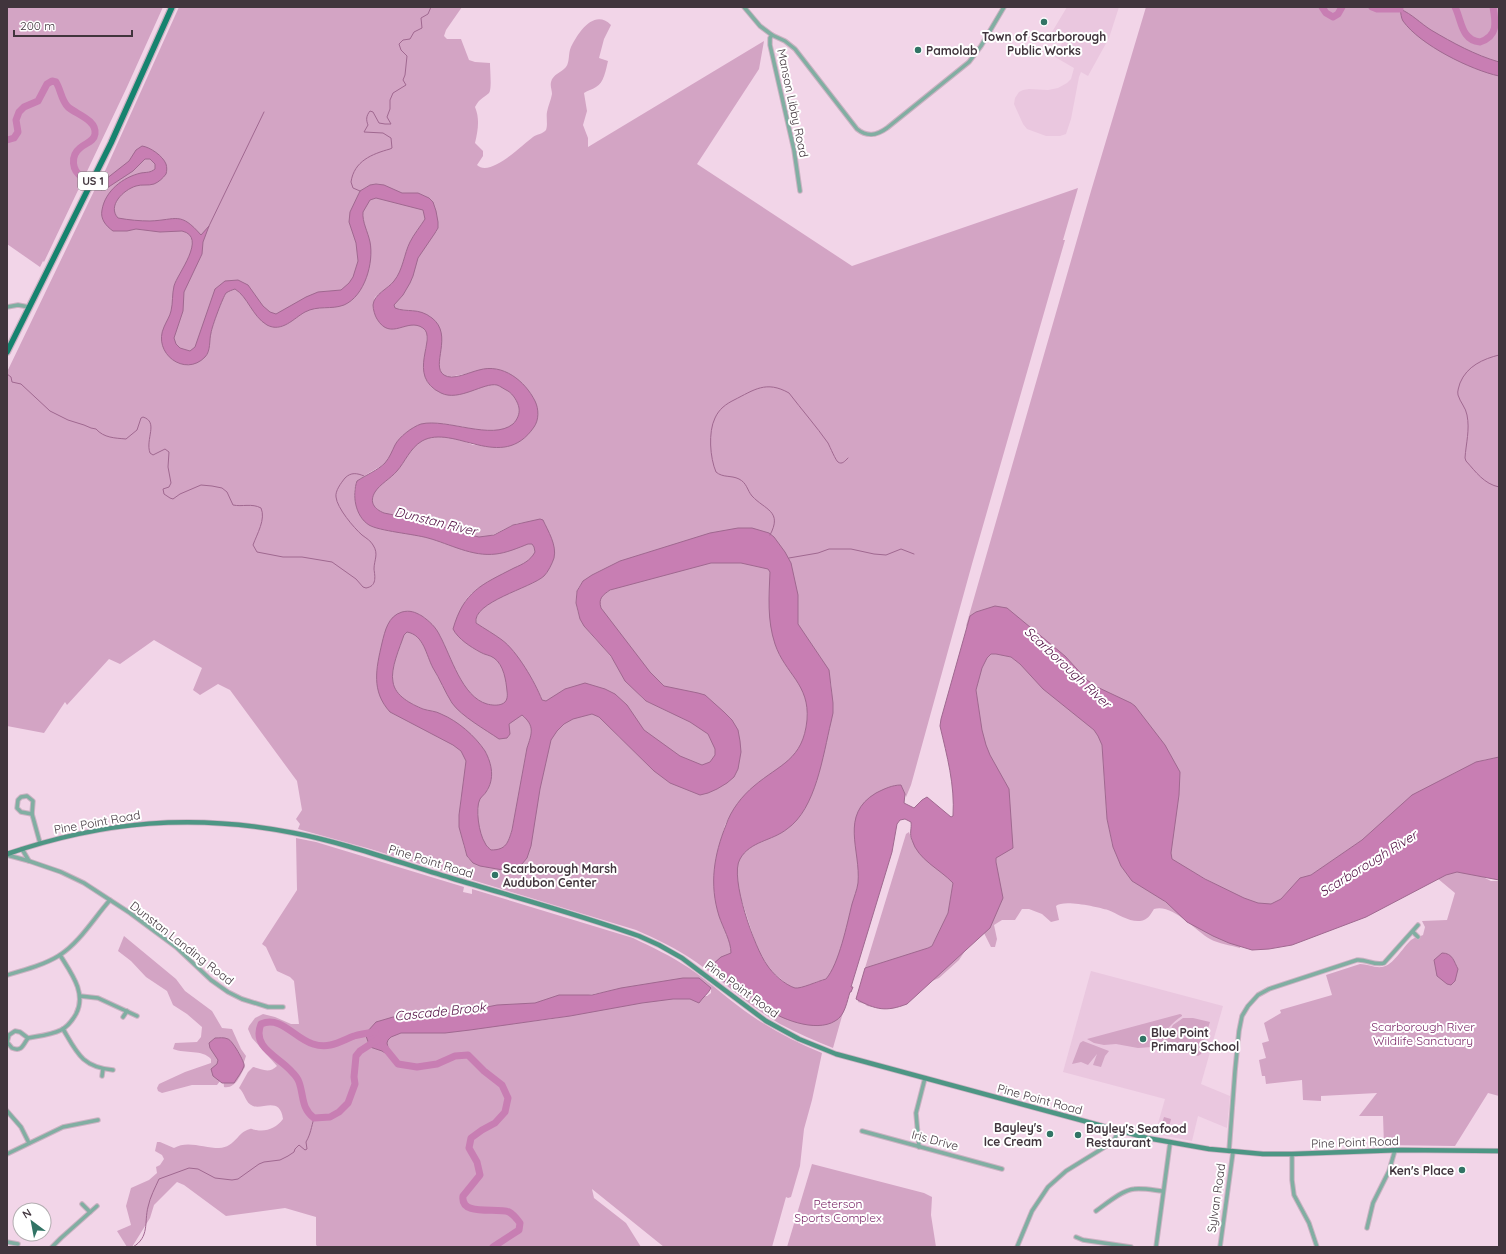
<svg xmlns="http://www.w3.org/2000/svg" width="1506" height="1254" viewBox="0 0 1506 1254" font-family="Quicksand,sans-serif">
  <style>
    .built { fill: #eac7df }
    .green { fill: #d3a4c4; fill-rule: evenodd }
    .water { fill: #c87eb3; stroke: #a06890; fill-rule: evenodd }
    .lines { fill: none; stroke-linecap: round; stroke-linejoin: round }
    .stream { stroke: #a06890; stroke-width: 1 }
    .river { stroke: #c87eb3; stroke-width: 7 }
    .minor-casing { stroke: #cbb2c2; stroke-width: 5.5 }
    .secondary-casing { stroke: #cbb2c2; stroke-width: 6 }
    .primary-casing { stroke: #cbb2c2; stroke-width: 8 }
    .minor { stroke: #81aea2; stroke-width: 3.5 }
    .secondary { stroke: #4d9684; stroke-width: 4.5 }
    .primary { stroke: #16836f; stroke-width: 5.5 }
    .poi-dot { fill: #317465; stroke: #fff; stroke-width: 1.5 }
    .labels { text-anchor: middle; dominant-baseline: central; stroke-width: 4; stroke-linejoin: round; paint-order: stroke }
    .shield { fill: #fff; stroke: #7a7277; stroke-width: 1 }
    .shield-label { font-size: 11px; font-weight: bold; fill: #41353d }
    .poi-label { font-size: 12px; font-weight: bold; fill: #41353d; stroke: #fff; text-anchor: start }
    .street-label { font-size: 12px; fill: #41353d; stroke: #fff }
    .park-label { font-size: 12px; fill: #771f63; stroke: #fff }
    .water-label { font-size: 13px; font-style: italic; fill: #500c41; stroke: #fff }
  </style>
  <rect width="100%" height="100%" fill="#f2d5e8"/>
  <!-- built -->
  <g class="built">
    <path d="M1067,7H1119L1109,38L1088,76L1081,72L1079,77L1071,119L1066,134L1060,136H1046L1027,129L1023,124L1014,104L1015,98L1019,92L1023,90L1029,89L1048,90L1058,88L1067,83L1071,79L1074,68L1055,57L1064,39L1052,32Z"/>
    <path d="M1091,971L1223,1006L1201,1084L1230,1096L1227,1128L1198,1116L1192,1141L1155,1134L1165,1099L1063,1072Z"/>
  </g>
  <!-- green -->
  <g class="green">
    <path d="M7,7H163L127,87L44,262L43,261L40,267L7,244Z"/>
    <path d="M179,7H462L446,30L444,36L447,39H461L469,60L475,62L490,63C490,69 492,90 489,93C482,99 480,98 475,107C480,119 478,130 475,143L483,151V156L477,165C490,178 522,145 533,137C537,134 543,134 546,130C548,125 546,117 547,112C548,106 551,100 552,94C552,90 550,86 551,82C553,74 561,73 566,67C570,62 568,53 571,47C578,33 594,8 611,25L604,39L599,58L608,61C606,69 604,83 596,87C592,90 588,90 584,93L587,111L583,125L588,138V147L764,41L759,69L697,164L852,266L1078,188L1063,240H1065L1056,271L972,564L911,785L906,797L902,787L896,795L892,793L895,787L893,786L868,806L862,815L859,823V839L862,857L861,872L859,887L845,937L835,966C832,972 828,980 821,980V985L818,981L801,990H794L770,970L758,951L741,898L740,897L738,891L735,873L738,859L744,849L756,840L777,833L791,823L801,811L807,803L815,784L817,766L820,760L821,753L831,712L833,710L831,682L821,658L802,631L793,623C793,614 796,605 796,596C795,582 791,566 784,555C780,548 775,540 768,537C735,521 680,547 649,558L646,557L648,552L624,561H620L619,564L613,565L592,575L590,578C581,582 576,588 576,599C576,627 601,641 615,662C620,669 641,700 648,702C655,705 664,710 672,712C682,715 705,720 711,727C717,734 720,754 715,762C713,764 709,766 707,768L682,760L675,753L669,752L653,740L652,738L639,729L630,716L619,704L608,696L590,689L581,687L569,689L544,705L538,704C534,696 532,688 529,680C525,670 512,651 504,644V642C495,636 486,630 476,623C473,608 491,603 501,596C505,594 507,591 511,589C517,587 523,586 528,584C558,569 555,548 544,522C536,522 527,522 519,523C505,526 492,540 476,537C448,532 423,516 393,516L392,514C382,515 373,510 370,499L377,487L395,473L412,449L419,442L431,437H444L446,438H457L473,445L502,446L517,441L527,432L534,420L536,412L531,398L527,391L517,380L508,374L486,370L449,377H443L438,372C437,346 453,319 415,311C408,309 401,311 394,310L391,308V306L403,294L409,276L413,270L418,251L427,238L433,232H436L438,228C432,219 440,209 429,199C419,190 406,196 394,192C387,189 384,184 377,184C370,184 363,188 358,194C368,198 375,196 383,198C391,200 421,207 425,211V219L410,242L399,274L393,283L375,297L373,304L376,317L379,322L383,325L394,328L408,324H418L427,331C428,348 419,366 428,383C435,395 454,394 465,391C475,390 483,381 494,382C506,383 527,404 522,416C521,421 517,424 514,428H512L511,430C482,439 436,411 410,431C398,440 395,457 381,466C363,477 348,481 357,506C361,516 369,524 380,527C382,528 384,527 386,528C388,528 389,530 391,531L396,529L415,535L422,534L458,547L484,554L508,551L527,543H536V544C537,551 536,556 531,561C511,577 481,578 465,601C462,606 461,612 459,617C453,635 464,635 475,645C480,650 480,651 486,654L488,653C494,656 499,659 502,665C505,672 514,704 510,710L500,709L495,706H486L475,703L470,699L452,666L449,655L440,636L426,619L420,615L409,612L398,615L390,624L384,637L383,652L378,665V685L380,695L385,705L395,712L430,729L434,733L454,742L455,746C469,751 470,770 463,781L464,786L461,798L459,823L464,847L468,858L477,864L502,870L515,867L524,859L530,844L533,810L536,796L541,780L546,748L554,731H552C556,727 559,726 563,723C573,717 584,706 597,712L619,737L638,752L659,772L678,784L692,789L706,791L726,781L730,777L737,767L738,745L737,734L731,721L716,707L705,700L688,693L668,690L654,679L622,637L613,627L611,621L606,618L601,610L599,602L601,595C611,590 621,585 630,581C642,576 656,580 666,572L668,573L697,565L721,560L746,561L767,566L772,574L770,578L769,606L774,640L782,658L804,689L808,711L807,723L804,739L795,756L747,793L731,814L725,825L715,863V897L722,924L734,951L733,955C730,956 727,955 724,957C716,961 714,973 719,979L739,985L747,984C753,991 759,999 766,1005C783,1019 831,1037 844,1009L833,1048C815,1041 797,1033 780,1024C749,1006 724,982 696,962C677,949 657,939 636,930L367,848L298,829L300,824L296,819L302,810L297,781L230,690L218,684L200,695L193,690L202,668L154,640L120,664L109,659L67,705L65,702L44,733L7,726V372L95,189H98L105,171Z"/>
    <path d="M1146,7H1499V757L1484,760L1453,774L1374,832L1314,873L1294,885L1281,899L1270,905L1258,904L1245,899L1211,882L1172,860L1091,686L1065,656L1063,654L970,620L966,627V626L1091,191Z"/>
    <path d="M410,630L424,642L436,673L452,702L461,712L471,719L522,715L532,723C532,737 528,745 525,759C520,790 514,820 508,850L488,851L478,831V799L488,787L437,715L402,700L391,685L393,668L403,633Z"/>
    <path d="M991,652L1011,657L1019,663L1090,724L1102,740L1107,819L1112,843L1164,901L1171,906L1242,942L1240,948C1230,945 1219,944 1210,939C1196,931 1172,903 1154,909C1150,915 1148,920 1140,921C1129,922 1118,914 1108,910C1098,907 1063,899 1056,906L1059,920L1051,922L1042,914L1029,909H1022L1015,920H1002L994,925L997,939L995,947H991L984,933L969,945L959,960L939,978L932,981L895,1008L885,1009L867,1006L865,1004L858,1002L860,996L935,975L983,745L976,690L982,664Z"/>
    <path d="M909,832L912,841L953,883L948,913L932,946L916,953L865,968L906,834Z"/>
    <path d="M296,838L316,842L464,887L463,892L472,894V889L633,938C652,947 671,956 689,968C711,983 730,1001 752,1016C774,1031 797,1043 822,1053L812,1100L804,1129L800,1166L791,1197L788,1198L786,1197L772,1247H664L592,1189L594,1198L626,1223L641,1247H318L316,1245V1217L285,1208L226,1216L184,1185L177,1182L154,1205L150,1218L132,1247H127L117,1231L131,1225L126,1206L131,1188L149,1180L157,1173L156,1167L160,1165L164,1159L162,1155L155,1151L157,1142H160L174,1148C187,1140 204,1148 219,1148C236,1147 237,1132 250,1129C252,1128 253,1130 256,1130C267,1132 276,1128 283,1119C280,1096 262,1110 253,1106C245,1103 245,1093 239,1088L248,1072L253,1067C262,1069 269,1074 277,1066L252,1038L248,1029L249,1026L255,1018L263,1014L275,1017L291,1024H299L294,981L290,977L277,971L266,947L262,944L297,890ZM688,978L704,982L711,989V993L707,996L651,1000L552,1019L472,1029L426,1033H401L388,1036L389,1038L387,1043L389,1055L382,1051L366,1036L367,1032L542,1004L640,985L677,982Z"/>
    <path d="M1456,869L1481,876L1491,881H1499V1096L1488,1093L1455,1146L1384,1145L1383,1116H1359L1377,1093L1321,1096V1101L1303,1100L1302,1080L1266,1084L1265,1076H1262L1259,1060L1266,1058L1262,1043L1269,1041L1264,1023L1281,1013L1280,1010L1332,995L1326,975L1360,964C1367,964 1375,968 1382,967C1393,966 1403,947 1411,940C1415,937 1419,937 1423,935L1425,927L1422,921L1447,920L1455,893L1437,878Z"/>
    <path d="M124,936L176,979L185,991L212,1011L222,1028L232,1029L241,1049L246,1056L244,1062L245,1067C240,1075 236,1089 224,1087L223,1077L217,1085H192L162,1093L158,1091L157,1088L159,1084L185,1072L211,1063V1059C202,1049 186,1054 173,1049L175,1043L197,1042L201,1037L202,1027L187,1014L173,1005L167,991L146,977L131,961L118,951Z"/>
    <path d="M1180,1014L1182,1015V1016C1171,1023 1161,1034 1164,1047L1162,1049H1156L1152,1047L1138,1048L1116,1044L1104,1045L1094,1043L1087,1039Z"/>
    <path d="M1183,1018H1193L1210,1022L1201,1049L1203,1050L1201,1054L1198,1056L1164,1042L1173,1025Z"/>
    <path d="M1083,1041L1109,1051L1105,1056L1101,1067L1093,1065L1097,1054L1088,1065L1081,1062L1072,1064L1080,1043Z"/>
    <path d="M1164,1117L1171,1119L1168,1131L1160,1129Z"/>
    <path d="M812,1164L924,1193L932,1197L931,1215L936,1247H787Z"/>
  </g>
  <!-- water -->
  <g class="water">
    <path d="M1400,9C1412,14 1420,23 1431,30C1453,43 1475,55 1499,62V76C1471,70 1420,45 1403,21C1401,18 1401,13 1400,9Z"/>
    <path d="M142,146C150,147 163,156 166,164C167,167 167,171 166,174C163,178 159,182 154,184C148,186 142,184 136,186C123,190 107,206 118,218C129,220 140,221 150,221C177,220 180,211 201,235L209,226L203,242L202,254L184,292L183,311L174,338L176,344L180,348L190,351L195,347L215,289L225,281L238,280L248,285L263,306L270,312L276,314L306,297L318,292L341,290L349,283L353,277L358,261L356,243L349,222L350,212L360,191L370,185L376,184L384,185L402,193H418L429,198L433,202L436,211L438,222V228L435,233L418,258L413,276L410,283L403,295L394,305L395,308C407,313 418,307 432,318C454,335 430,366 444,375C452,381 470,372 479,370C503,363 525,381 535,401C539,409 539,420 534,427C502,474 454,423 422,441C410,448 405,462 397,471C390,479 380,484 375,492C369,502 374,509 384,513L428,522L458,532L479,537L494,535L513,525L540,519L543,520C548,531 557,545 554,558C552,564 548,572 544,576C531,588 472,602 476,623C485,629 494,634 502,640C517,651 535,682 542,700L546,701L565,689L585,683L605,689L615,694L627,705L644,730L680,756L702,765L710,762L715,755V749L708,734L690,722L646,701L625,681L611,656L584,626L580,619L576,603L577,591L583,581L592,575L620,561L710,533L738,528H752L769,533L774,537L785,552L791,563L798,595V624L829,670L833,703V713L831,722C823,755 816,809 787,829C772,841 750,841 740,859C729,877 755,949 767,965C772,973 785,985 795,988C801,989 818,981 826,979C839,964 847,924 852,904C854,897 857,890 858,883C861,850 839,815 876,793C884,789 892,785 901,785L905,794L904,803L914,808L922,800L927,797L951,817L953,816C955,785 947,756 940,726L941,719L970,616L976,612L995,606L1007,608L1065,656L1087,680L1097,687L1131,703L1135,706L1165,745L1180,772L1179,795L1171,853L1172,859L1205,879L1244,898L1258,903L1271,904L1281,899L1300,878L1311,875L1362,840L1412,795L1476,762L1499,757V880L1457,872L1446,875L1366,917L1292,945L1269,949L1252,950L1229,943L1213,936L1187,922L1166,902L1132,881L1121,866L1113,847L1107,819L1102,745L1098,736L1094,730L1043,689L1020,664L1011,657L996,654H991L987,658L982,668L976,690L982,730L986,745L990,755L1009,789L1013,848L996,858V862L1003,898L990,928L907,1004C886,1012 876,1010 856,999L865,968L928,948L932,946L948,913L953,883C940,869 918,860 912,840C909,834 912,828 911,822L905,819L900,820L897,824L892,852L851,987H853L851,992H850C847,1001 845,1016 835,1021C816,1033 779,1019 763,1006C759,1002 757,997 753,994C738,984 722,987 712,969V965L721,957L731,953C731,941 723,928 719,916C709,884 714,855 726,825C731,810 742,796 754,786C780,764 803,760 807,720C810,684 785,674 775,644C767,620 769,596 770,572L768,569L741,563H711L610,590C603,595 598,598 601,608L650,672L664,686L698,693L705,695L724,712L732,720L738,730L740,741L741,752L738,769L734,777L727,783L717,789L708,793L700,795L670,783L654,771L599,717L592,714L573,719L564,724L557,731L551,740L540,789L531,846L527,858L522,864L515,869L503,870L480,866L473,863L467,856L459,827V815L466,761L461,751L453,745L390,712C371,691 376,669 382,643C385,631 388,616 402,612C410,610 415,612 422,616C429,621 436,627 440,636C451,656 462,697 487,704C491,705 497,706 502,704C507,702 508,697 507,691C506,681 504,665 494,658C490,655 485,655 480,652C471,647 458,639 453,629C464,591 481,585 514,568C523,564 530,561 535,552L534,547L532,544H528C518,548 506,553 496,554C472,557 450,544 428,538C414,534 379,531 369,525C355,516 352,495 357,481C366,475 378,470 385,463C390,457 392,451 395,445C399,437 412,427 421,424C447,418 492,441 513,424C517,420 520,414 519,408C518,402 513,394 508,391C504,389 500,386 497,385C484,382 459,402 441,393C405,376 438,338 423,328C407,317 391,342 377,319C375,316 373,309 373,305C374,294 388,289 394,281C403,270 404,254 410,242C414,234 420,227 425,219L423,210L419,209L376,198L370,200L363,212C362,222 368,232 370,242C374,262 365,296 344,305C331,310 318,305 305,312C294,318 282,333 267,325C252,316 248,297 235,289C232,290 229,291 226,293C223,297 212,326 211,333C209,340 211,351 205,357C185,378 152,353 164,327C166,322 170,316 171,311C173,303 172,294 174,286C177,274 208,237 182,231L160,232L136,229L127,231H113C106,226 100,219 102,210C105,191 123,177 141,173C147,172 150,173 155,169V164L150,159H145L133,171L107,188L101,190L106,179L129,161L136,150ZM407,632C424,635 426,655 433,668C440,679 445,692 452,703C461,716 486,730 499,739L507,738L510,734L509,724L522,715C535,726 532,733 527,748L512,830C508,843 506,850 491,850C489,848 486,846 485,843C479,834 475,808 480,799C482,796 485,794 486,792C495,779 492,764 485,751C475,736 458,721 441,714C436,711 429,711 423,709C411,704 395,696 393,682C390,669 400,647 404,635Z"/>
    <path d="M1442,953C1453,953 1454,962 1458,969L1455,981L1451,985L1447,984L1437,976L1434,960Z"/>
    <path d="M683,978H699L711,988C708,994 703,997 699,1003L690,999H673L642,1003L570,1016L470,1030L445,1033H401L391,1037L388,1040L387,1043L390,1056L382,1051L370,1047L366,1036L367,1032L376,1022L393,1017L417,1018L472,1010L497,1005L535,1003L559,995H592L621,988Z"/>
    <path d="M215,1038C219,1038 224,1037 228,1039C232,1040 245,1062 244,1066C242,1072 237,1078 234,1083H222L213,1076L211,1069L217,1064L218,1060L210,1048L209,1043Z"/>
  </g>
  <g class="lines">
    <!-- stream -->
    <g class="stream">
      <path d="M360,191L353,188L351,182C354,161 372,154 390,149L392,148L391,138L383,133L364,132L368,125C366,120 366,116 370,111L373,112L379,123L385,124H391L387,117L390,109V100L393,93L406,85L403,80L405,75L407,56L401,50L399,44L403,40L410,39L414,32L422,28L421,18L428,14L431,7"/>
      <path d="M209,226L264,112"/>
      <path d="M1499,355C1483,359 1467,366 1460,383C1459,387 1457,391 1458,395C1460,402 1466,408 1467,415C1470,430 1466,443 1465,458L1466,461C1476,472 1484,484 1499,487"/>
      <path d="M7,374L11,377L12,382L21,384L50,411L68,420L84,425L91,428L96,429C104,438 115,438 126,439L137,430L141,418L143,417C159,422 145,439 150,453L153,455L165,449L169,452L168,467L171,483L169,487L163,489L164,494L170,498L173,499L180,494L201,485L212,486L222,488L227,492L233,505C242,507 252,503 261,508C266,519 257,534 253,545L257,552L283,557H302L332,562L356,579L363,587L366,588C377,586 375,577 374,569C374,560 379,554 373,545C371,541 366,538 362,535C354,528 337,508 336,497C335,491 341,483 345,478C351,472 357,473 364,476"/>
      <path d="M770,535C783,511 765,510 752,496C747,490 747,483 739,479C731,475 723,478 716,472C710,458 708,432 715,418C719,409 726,404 734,400C754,390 766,380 789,393C802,410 816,426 828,443C830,447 836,461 838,462C842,465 845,461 848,458"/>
      <path d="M789,558L818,553L829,549H851L874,554L886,555L901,549L914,554"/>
      <path d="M133,1247C150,1237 144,1222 148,1207C150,1197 155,1188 159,1179L189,1168L198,1169L215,1178L232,1180L238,1179L259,1164L264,1162L280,1160L288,1156L294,1152L295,1149L299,1145L305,1150L307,1149L306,1142C311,1133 311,1128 314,1118"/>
    </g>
    <!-- river -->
    <g class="river">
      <path d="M1322,7L1326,13L1333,17L1338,14L1342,7"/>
      <path d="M1372,7L1377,9H1400"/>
      <path d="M1455,7C1462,21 1461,40 1480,42C1498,36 1496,23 1493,7"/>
      <path d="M7,140L14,138L18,132L16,120L19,112L24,107L38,101L47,84L52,81L56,82C61,90 61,100 68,107C76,114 97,120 95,134C94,142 85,143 80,148C70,156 72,171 82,177"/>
      <path d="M375,1032C368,1033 361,1034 354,1036C339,1042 329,1049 313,1044C295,1039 281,1015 261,1024C251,1048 280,1057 292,1072C295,1075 298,1079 299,1082C304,1096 301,1108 314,1118L330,1117L339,1112L348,1103L355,1084L354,1077L356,1056L360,1051L377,1040"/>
      <path d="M385,1048L398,1064L417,1067L437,1064L455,1056L468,1055L484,1071L502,1085L508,1098L505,1112L495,1123L482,1130L471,1138L469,1148L477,1162L480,1175L463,1196C460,1217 497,1207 509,1212C513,1214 517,1219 520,1223L519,1230L493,1247"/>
    </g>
    <!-- minor casing -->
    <g class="minor-casing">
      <g id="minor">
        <path d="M744,7L760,26L772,35L770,38V45L794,150L800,191"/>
        <path d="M772,35L785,41L795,49L857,129C867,137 876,136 887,128L969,62L981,46L1004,7"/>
        <path d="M7,307L18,305L29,307"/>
        <path d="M27,796L33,801L32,814L21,812L17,808L18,800L21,797Z"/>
        <path d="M32,814L40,843"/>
        <path d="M22,849L29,861L61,872L84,883L130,913L176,947L211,980L228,992L242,999L268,1007H283"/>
        <path d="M7,855L29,861"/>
        <path d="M1413,932L1418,937"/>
        <path d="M7,975C25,970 44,965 60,955C80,942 94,918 110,900"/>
        <path d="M80,996L98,998L137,1016"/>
        <path d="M123,1017L127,1011"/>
        <path d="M63,1029C77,1053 82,1067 113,1070"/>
        <path d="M15,1031L20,1032L28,1038C23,1045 22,1052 12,1048L7,1042L9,1035Z"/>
        <path d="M28,1038C39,1036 51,1035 61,1030C67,1027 72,1021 76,1014C87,993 71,973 60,955"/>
        <path d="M102,1076L103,1069"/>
        <path d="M7,1111L21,1127L29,1143"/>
        <path d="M862,1131L1002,1169"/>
        <path d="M919,1147L916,1113L925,1078"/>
        <path d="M1229,1151L1235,1071L1239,1031L1242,1016L1248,1006L1258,995L1269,989L1357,960C1366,959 1375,966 1384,963L1418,925"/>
        <path d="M7,1154L63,1127L98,1120"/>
        <path d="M1292,1154V1180L1294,1195L1309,1223L1317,1247"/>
        <path d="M82,1204L90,1212"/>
        <path d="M1096,1211C1106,1204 1122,1190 1134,1189C1143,1188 1153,1190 1162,1191"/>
        <path d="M1367,1228L1373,1203L1389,1171L1395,1150"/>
        <path d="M1076,1237L1083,1240L1131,1247"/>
        <path d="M7,1242L18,1244"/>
        <path d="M52,1247L61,1238L97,1206"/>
        <path d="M1017,1247L1032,1211L1048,1187L1066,1171L1113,1142L1119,1130"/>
        <path d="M1156,1247L1170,1143"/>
        <path d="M1220,1247L1233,1152"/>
      </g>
    </g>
    <!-- secondary casing -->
    <g class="secondary-casing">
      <path id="secondary" d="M7,854C103,821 194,813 294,833C346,843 400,863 451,878C514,897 578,914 639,936L659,945L682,958L766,1021L799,1039L836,1054L1147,1138L1209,1149L1263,1154H1292L1401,1150L1499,1151"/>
    </g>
    <!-- primary casing -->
    <g class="primary-casing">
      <path id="primary" d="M7,352L111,143L172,7"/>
    </g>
    <!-- minor -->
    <use href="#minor" class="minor"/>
    <!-- secondary -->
    <use href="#secondary" class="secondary"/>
    <!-- primary -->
    <use href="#primary" class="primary"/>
  </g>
  <!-- markers -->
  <g class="poi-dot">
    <circle cx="1044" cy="22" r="4"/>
    <circle cx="918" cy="50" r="4"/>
    <circle cx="495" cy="875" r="4"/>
    <circle cx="1143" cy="1039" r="4"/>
    <circle cx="1050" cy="1134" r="4"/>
    <circle cx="1078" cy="1135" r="4"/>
    <circle cx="1462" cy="1170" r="4"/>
  </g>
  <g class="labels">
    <!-- shield labels -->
    <rect class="shield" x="78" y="172" width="30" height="18" rx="3"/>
    <g class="shield-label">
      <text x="93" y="181">US 1</text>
    </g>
    <!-- poi labels -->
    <g class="poi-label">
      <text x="1044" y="36" text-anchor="middle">Town of Scarborough<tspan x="1044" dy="14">Public Works</tspan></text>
      <text x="926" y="50">Pamolab</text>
      <text x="503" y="868">Scarborough Marsh<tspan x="503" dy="14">Audubon Center</tspan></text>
      <text x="1151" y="1032">Blue Point<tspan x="1151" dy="14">Primary School</tspan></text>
      <text x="1042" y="1127" text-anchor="end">Bayley's<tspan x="1042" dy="14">Ice Cream</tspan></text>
      <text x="1086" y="1128">Bayley's Seafood<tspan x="1086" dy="14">Restaurant</tspan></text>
      <text x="1454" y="1170" text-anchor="end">Ken's Place</text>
    </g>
    <!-- street labels -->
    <g class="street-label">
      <text transform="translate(793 103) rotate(78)">Manson Libby Road</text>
      <text transform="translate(97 822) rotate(-10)">Pine Point Road</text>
      <text transform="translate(431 861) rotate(17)">Pine Point Road</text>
      <text transform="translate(182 943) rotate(38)">Dunstan Landing Road</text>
      <text transform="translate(742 989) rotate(36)">Pine Point Road</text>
      <text transform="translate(1040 1099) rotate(15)">Pine Point Road</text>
      <text transform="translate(935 1140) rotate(15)">Iris Drive</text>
      <text transform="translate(1355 1142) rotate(-2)">Pine Point Road</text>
      <text transform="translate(1216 1198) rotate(-82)">Sylvan Road</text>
    </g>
    <!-- park labels -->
    <g class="park-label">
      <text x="1423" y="1026">Scarborough River<tspan x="1423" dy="14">Wildlife Sanctuary</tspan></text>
      <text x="838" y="1203">Peterson<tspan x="838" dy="14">Sports Complex</tspan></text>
    </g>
    <!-- water labels -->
    <g class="water-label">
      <text transform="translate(436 521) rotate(14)">Dunstan River</text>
      <text transform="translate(1068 667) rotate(43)">Scarborough River</text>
      <text transform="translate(1368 863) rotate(-32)">Scarborough River</text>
      <text transform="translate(440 1011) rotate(-6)">Cascade Brook</text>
    </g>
  </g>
  <!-- border -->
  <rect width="1506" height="1254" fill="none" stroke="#41353d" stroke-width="16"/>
  <!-- north arrow -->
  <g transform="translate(32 1222) rotate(328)"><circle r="19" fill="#ffffff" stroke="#b3aeb1"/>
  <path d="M0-3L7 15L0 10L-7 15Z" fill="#317465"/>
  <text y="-6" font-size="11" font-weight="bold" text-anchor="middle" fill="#41353d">N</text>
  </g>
  <!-- scale -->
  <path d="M14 30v6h118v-6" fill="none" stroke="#41353d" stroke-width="2"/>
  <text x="20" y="30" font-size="12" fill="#41353d" stroke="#ffffff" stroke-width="3" paint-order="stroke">200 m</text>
</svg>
